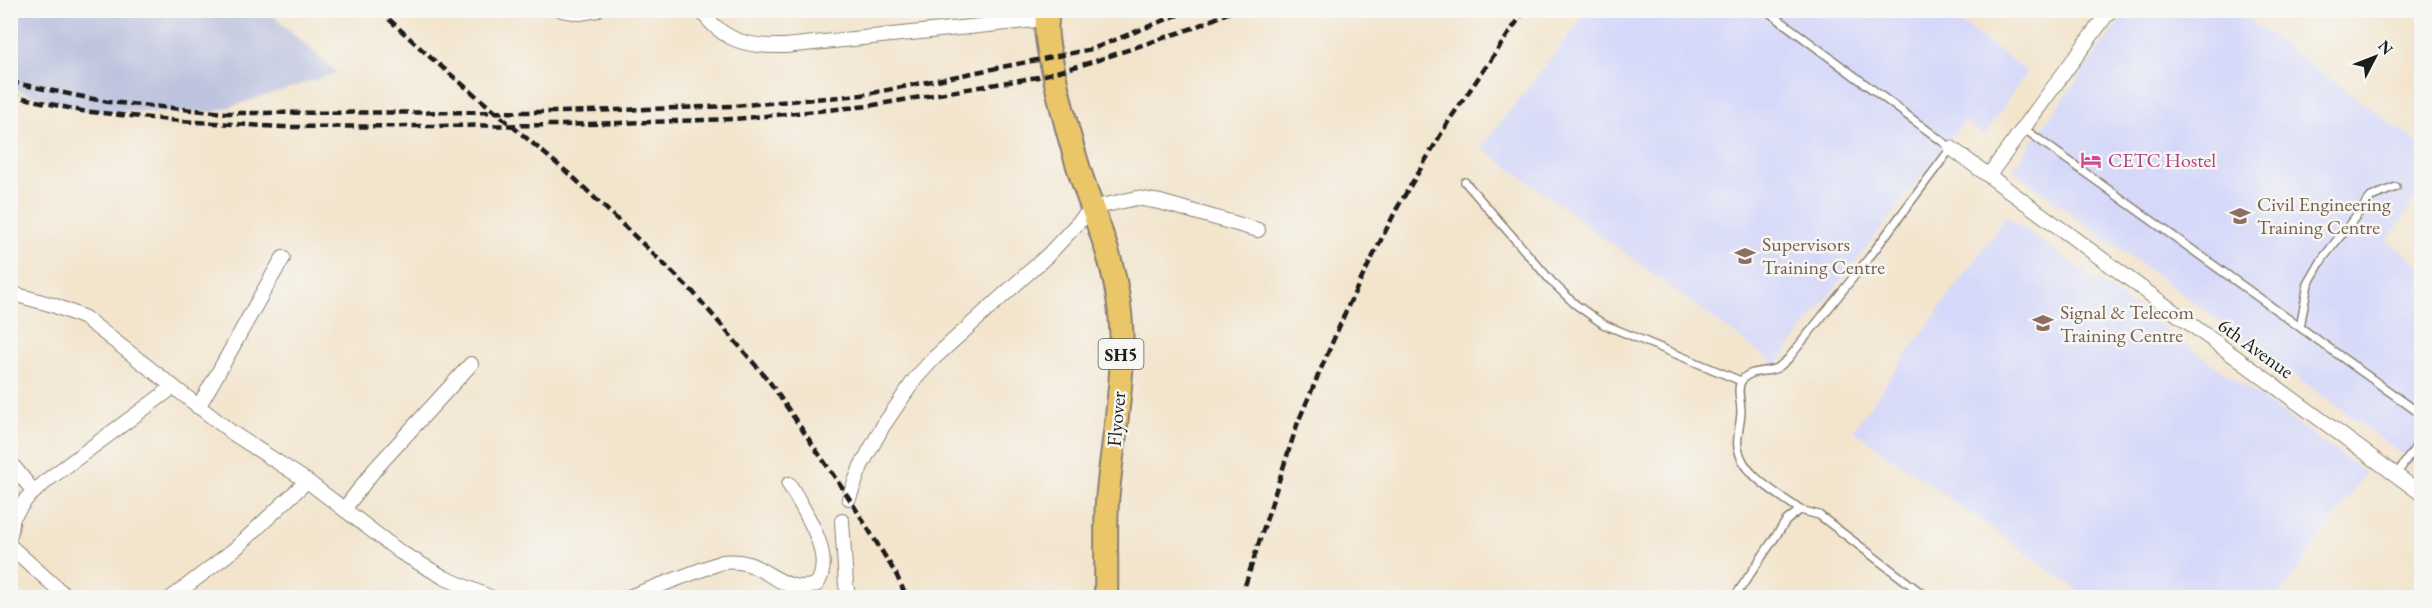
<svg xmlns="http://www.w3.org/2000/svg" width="2432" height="608" viewBox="0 0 2432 608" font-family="'EB Garamond',serif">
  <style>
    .built { fill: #d5d8f9 }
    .industrial { fill: #bdc3de }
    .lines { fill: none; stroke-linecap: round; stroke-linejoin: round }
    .lane-casing { stroke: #888074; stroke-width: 10 }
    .street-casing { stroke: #888074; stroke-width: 16 }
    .primary-casing { stroke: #888074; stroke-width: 26 }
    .lane { stroke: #fff; stroke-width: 7 }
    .street { stroke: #fff; stroke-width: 14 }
    .primary { stroke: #ebc669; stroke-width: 22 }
    .rail { stroke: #1c1c1c; stroke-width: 4.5; stroke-dasharray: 9 4.5; stroke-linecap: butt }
    .labels { text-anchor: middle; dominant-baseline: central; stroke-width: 5; stroke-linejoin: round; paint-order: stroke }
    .shield { fill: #f6f6f2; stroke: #5d5d5c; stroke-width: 1.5 }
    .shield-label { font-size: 18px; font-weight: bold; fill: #1c1c1c }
    .hotel-label { font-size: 20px; fill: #b23c85; stroke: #f6f6f2; text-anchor: start }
    .education-label { font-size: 20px; fill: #785e54; stroke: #f6f6f2; text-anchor: start }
    .street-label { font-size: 20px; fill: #1c1c1c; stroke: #f6f6f2 }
  </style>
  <rect width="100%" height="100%" fill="#f6f6f2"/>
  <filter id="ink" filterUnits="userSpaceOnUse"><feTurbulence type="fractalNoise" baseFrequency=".0167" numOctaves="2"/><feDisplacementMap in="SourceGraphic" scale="12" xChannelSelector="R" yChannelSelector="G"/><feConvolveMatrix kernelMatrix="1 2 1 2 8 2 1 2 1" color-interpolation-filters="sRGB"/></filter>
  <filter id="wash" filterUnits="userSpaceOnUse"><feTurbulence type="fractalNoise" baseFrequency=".008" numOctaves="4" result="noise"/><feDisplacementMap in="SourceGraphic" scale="24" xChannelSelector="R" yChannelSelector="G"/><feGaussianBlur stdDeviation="1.35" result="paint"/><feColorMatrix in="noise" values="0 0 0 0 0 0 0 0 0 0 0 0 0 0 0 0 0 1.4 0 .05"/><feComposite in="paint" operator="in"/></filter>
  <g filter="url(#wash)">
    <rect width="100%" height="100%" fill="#f3e4cc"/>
    <!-- built -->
    <g class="built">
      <path d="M1588,11H1945L2027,71L1984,136L1964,121L1776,365L1481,147Z"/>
      <path d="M2127,11H2184L2193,17L2198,11H2237L2421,145V192L2387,240L2421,266V468L2012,170Z"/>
      <path d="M2006,216L2366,473L2278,597H2087L1853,430Z"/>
    </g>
    <!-- industrial -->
    <path class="industrial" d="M11,10L268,11L337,73L213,112L83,111L11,88Z"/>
  </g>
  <g filter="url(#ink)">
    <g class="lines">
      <!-- lane casing -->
      <g class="lane-casing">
        <g id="lane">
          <path d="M1766,10L1951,148L1868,259L1788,359C1784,362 1781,366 1777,368C1767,373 1750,369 1742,380C1736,388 1741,401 1741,411C1741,424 1736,435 1738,448C1743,476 1779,494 1800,510"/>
          <path d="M2023,128L2422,415"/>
          <path d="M1465,182L1552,282L1575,304L1603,324L1741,381"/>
          <path d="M2300,327L2308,284L2323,258L2371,197L2396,187"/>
          <path d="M2396,475L2422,438"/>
          <path d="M1734,598L1786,521L1800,510L1819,515L1928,598"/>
        </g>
      </g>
      <!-- street casing -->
      <g class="street-casing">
        <g id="street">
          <path d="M562,10L580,13L597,10"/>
          <path d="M701,10C723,42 749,47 785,46L1046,19"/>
          <path d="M1951,148L2422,494"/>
          <path d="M1989,175L2110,10"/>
          <path d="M10,293L53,305L85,318L234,434L307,481L400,552L445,578L492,598"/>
          <path d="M198,407C228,358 253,307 283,258"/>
          <path d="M10,462L34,492"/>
          <path d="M849,498L861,466L883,426L915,379L934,358L1048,255L1092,208L1137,198L1160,202L1258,230"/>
          <path d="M345,508L375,469L471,364"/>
          <path d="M842,521L846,585L849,598"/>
          <path d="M10,535L13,517L27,498L50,478L172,388"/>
          <path d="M10,546L68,598"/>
          <path d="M171,598L236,548L307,481"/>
          <path d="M626,598L722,562C732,561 741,561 751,565C773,574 791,595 817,584C836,555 803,509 789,484"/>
        </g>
      </g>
      <!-- primary casing -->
      <g class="primary-casing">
        <path id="primary" d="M1049,10C1043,30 1049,50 1053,69C1063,116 1076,165 1093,210C1103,238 1112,262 1117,292C1130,361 1113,433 1107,502C1105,533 1107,566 1106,598"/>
      </g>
      <!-- lane -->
      <use href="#lane" class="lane"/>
      <!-- street -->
      <use href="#street" class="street"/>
      <!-- primary -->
      <use href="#primary" class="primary"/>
      <!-- rail -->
      <g class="rail">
        <path d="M379,10L430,57L575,179L693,292L769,381L849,498L896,574L907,598"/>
        <path d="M10,82L108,102L225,113L560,112L733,106L862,95L1092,49L1190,10"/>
        <path d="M10,95L82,111L180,121L283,127L562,125L734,119L868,106L1038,77L1092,62L1193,28L1235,10"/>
        <path d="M1241,598L1298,422L1349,304L1396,210L1450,119L1525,10"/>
      </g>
    </g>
  </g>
  <!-- icons -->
  <defs>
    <g id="hotel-bare" transform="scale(1.62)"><path d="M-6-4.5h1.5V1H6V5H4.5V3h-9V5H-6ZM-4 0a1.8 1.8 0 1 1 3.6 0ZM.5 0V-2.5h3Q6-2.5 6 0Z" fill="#d1479c" stroke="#f6f6f2" stroke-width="2.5" paint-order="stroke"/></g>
    <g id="university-bare" transform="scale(1.62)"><path d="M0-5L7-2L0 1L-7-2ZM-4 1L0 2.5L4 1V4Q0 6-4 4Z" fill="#8d6e63" stroke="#f6f6f2" stroke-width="2.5" paint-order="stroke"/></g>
  </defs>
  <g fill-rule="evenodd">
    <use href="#hotel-bare" x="2091" y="160"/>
    <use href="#university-bare" x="2240" y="216"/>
    <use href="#university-bare" x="1745" y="256"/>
    <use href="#university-bare" x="2043" y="323"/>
  </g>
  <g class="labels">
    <!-- shield labels -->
    <rect class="shield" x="1098.5" y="339" width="45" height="30" rx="4.5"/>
    <g class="shield-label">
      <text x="1121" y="354">SH5</text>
    </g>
    <!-- hotel labels -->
    <g class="hotel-label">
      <text x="2108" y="160">CETC Hostel</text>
    </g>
    <!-- education labels -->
    <g class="education-label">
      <text x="2257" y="204">Civil Engineering<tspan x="2257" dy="23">Training Centre</tspan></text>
      <text x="1762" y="244">Supervisors<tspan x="1762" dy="23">Training Centre</tspan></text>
      <text x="2060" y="312">Signal &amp; Telecom<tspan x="2060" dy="23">Training Centre</tspan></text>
    </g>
    <!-- street labels -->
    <g class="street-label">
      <text transform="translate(2256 348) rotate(36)">6th Avenue</text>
      <text transform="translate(1116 419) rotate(-85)">Flyover</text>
    </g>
  </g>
  <!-- margin -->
  <rect width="2432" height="608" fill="none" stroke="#f6f6f2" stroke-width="36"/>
  <!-- north arrow -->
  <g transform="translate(2375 57) rotate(48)" stroke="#f6f6f2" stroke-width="4.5" paint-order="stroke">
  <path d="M0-4.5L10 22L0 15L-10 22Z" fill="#1c1c1c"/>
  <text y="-9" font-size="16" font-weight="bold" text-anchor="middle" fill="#1c1c1c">N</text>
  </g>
</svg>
